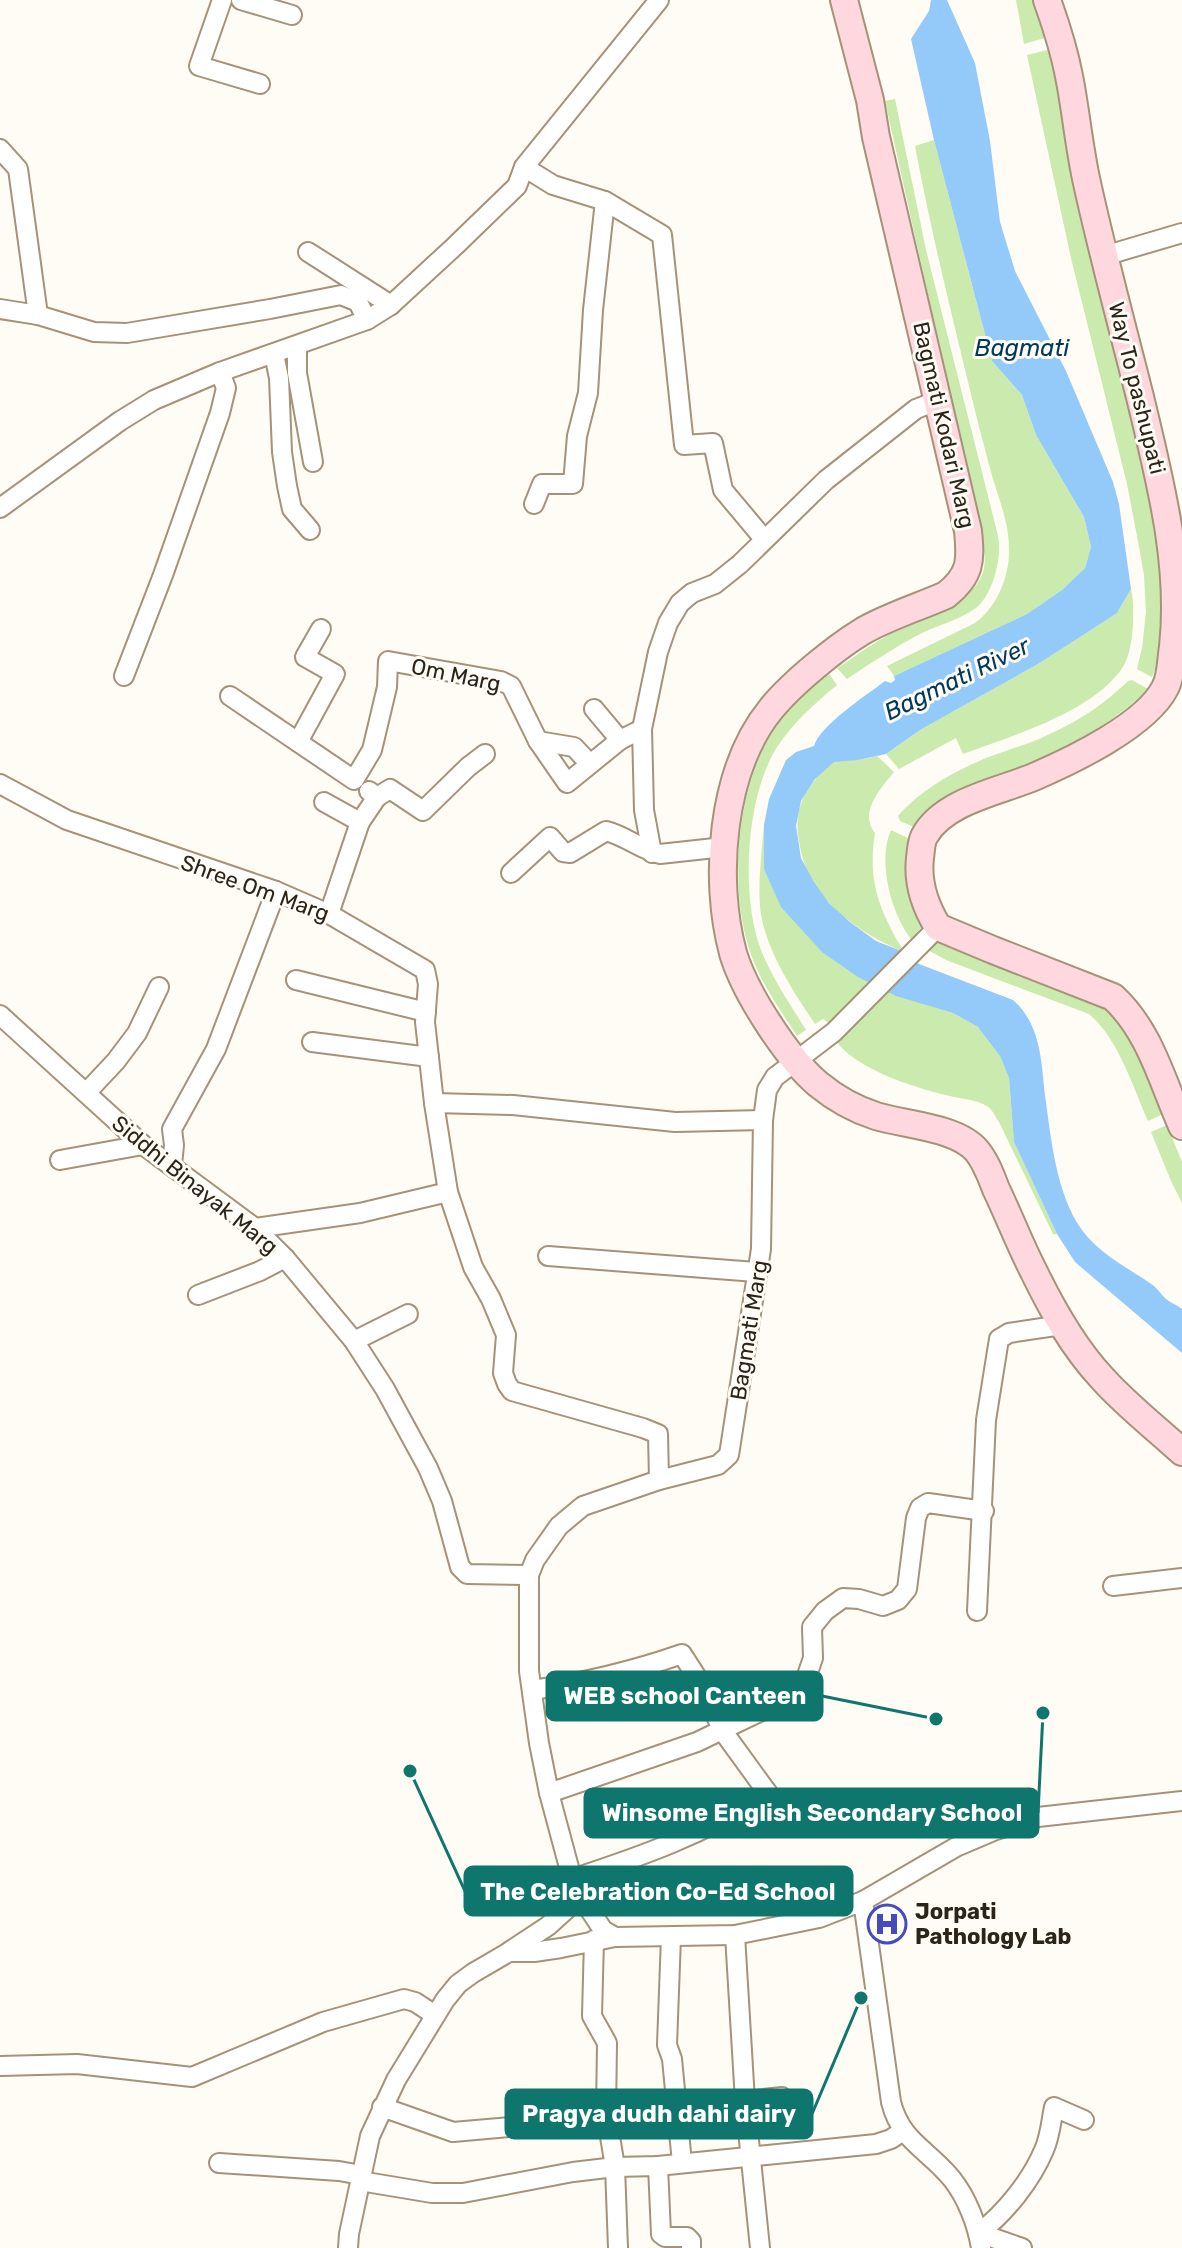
<svg xmlns="http://www.w3.org/2000/svg" width="1182" height="2248" viewBox="0 0 1182 2248" font-family="Rubik,sans-serif">
  <style>
    .green { fill: #cbeaae }
    .water { fill: #94caf9 }
    .lines { fill: none; stroke-linecap: round; stroke-linejoin: round }
    .street-casing { stroke: #a59278; stroke-width: 22 }
    .secondary-casing { stroke: #a59278; stroke-width: 30 }
    .street { stroke: #fff; stroke-width: 18 }
    .secondary { stroke: #fed7df; stroke-width: 26 }
    .labels { text-anchor: middle; dominant-baseline: central; stroke-width: 6; stroke-linejoin: round; paint-order: stroke }
    .street-label { font-size: 22px; fill: #2b2419; stroke: #fffbf5 }
    .poi-label { font-size: 22px; font-weight: bold; fill: #2b2419; stroke: #fffbf5; text-anchor: start }
    .water-label { font-size: 24px; font-style: italic; fill: #00395e; stroke: #fffbf5 }
    .leader { fill: none; stroke: #0f766e; stroke-width: 3 }
    .callout-dot { fill: #0f766e; stroke: #fffbf5; stroke-width: 3 }
    .callout { fill: #0f766e; stroke: #0f766e; stroke-width: 3 }
    .callout-label { font-size: 24px; text-anchor: middle; font-weight: bold; fill: #fff }
  </style>
  <rect width="100%" height="100%" fill="#fffbf5"/>
  <!-- green -->
  <g class="green">
    <path d="M1016,0H1036L1048,37L1024,44Z"/>
    <path d="M1051,49L1149,494C1158,546 1174,628 1152,677L1137,669L1142,648L1146,612L1144,575L1138,541L1127,484L1071,258L1027,55Z"/>
    <path d="M895,99L926,250L993,516C996,528 1000,540 999,552C998,570 990,597 976,608C959,620 938,625 920,634C895,647 871,663 847,679L837,668C853,658 868,646 885,637C914,621 972,607 983,572C987,560 983,546 981,534L885,101Z"/>
    <path d="M934,140L992,361L1022,395L1036,435L1084,517L1091,547L1085,568L1062,590L1027,614L894,676L887,666L975,623C997,607 1010,576 1009,548C1009,522 998,497 991,472C987,458 984,444 980,431C957,336 933,242 915,146Z"/>
    <path d="M1131,589C1134,601 1133,613 1133,625C1132,639 1130,655 1123,667C1092,713 1013,735 963,754L956,738L899,769L886,754L920,730L1038,664L1117,613Z"/>
    <path d="M829,674L837,685C815,703 793,723 777,747C746,796 740,895 761,950C772,978 790,1004 806,1030L797,1036C779,1008 757,978 748,945C730,887 737,794 767,741C783,714 804,693 829,674Z"/>
    <path d="M1132,680L1148,689C1098,739 1033,759 972,791C951,802 931,811 914,827L900,821L898,816C920,790 955,771 986,758C1004,751 1022,746 1039,739C1075,723 1100,708 1128,681Z"/>
    <path d="M877,756L894,772C881,788 858,813 875,833C867,882 880,912 904,952C856,932 806,896 799,841C796,825 797,808 806,793C812,784 824,766 834,761C839,760 848,761 853,760C861,760 869,758 877,756Z"/>
    <path d="M764,825V869L895,995L953,1013L978,1027L988,1038L1000,1056L1009,1078L1014,1142L1057,1234H1053L999,1122C995,1117 993,1110 988,1107C977,1099 959,1099 946,1095C912,1087 856,1069 835,1040L840,1031L823,1019L815,1024C793,991 763,946 760,906C758,879 762,851 764,825Z"/>
    <path d="M891,830L910,839C904,879 904,888 925,923L911,939C891,913 877,861 891,830Z"/>
    <path d="M937,938C971,961 1012,972 1051,985C1074,993 1100,1000 1115,1020C1137,1046 1149,1083 1163,1114L1148,1121C1133,1087 1118,1038 1089,1014L946,960L926,949Z"/>
    <path d="M1167,1125L1182,1162V1203L1171,1181L1151,1132Z"/>
  </g>
  <!-- water -->
  <path class="water" d="M931,0H947L975,63L990,141L1000,222L1015,271L1066,371L1113,482L1119,504L1131,589L1117,613L1094,628L1038,664L920,730L886,754L858,760L834,762L815,779L801,801L796,826L801,858L814,882L829,903L850,922L876,941L904,952L919,964L1013,1000C1041,1025 1041,1060 1045,1095C1051,1138 1056,1194 1082,1230C1100,1255 1129,1268 1154,1286C1159,1290 1161,1295 1166,1299C1171,1303 1177,1305 1182,1309V1353L1075,1262L1057,1234L1014,1142L1009,1078L1000,1056L978,1027L953,1013L896,996L858,977L822,952L781,907L764,869V825L769,799L786,760L796,752L814,746C820,725 867,695 885,681L891,683L895,680L894,676L1027,614L1062,590L1085,568L1091,547L1084,517L1036,435L1022,395L992,361L934,140L911,39L929,11Z"/>
  <g class="lines">
    <!-- street casing -->
    <g class="street-casing">
      <g id="street">
        <path d="M222,0L199,66L260,84"/>
        <path d="M241,0L292,15"/>
        <path d="M0,149L18,169L38,315"/>
        <path d="M524,167L553,185L605,201L593,310L588,393L577,436L573,484H542L534,504"/>
        <path d="M605,201L662,235L684,445L713,443L723,490L764,539"/>
        <path d="M308,252L391,305"/>
        <path d="M1104,256L1182,233"/>
        <path d="M0,309L38,315L94,332L127,333L270,309L341,295L358,302L367,320L391,305L455,246L517,186L524,167L659,0"/>
        <path d="M297,346V373L313,462"/>
        <path d="M274,354L279,378L282,452L287,486L292,509L310,530"/>
        <path d="M0,508L120,421L154,400L220,372L367,320"/>
        <path d="M124,676L163,575L220,413L226,388L220,372"/>
        <path d="M230,696L354,780L372,750L387,687L388,661L501,681L511,686L538,741L567,783L620,740L642,729L644,810L652,853"/>
        <path d="M594,709L620,740"/>
        <path d="M642,729L658,652L668,623L680,603L692,593L715,584L740,564L826,480L916,409L939,400"/>
        <path d="M538,741L574,747L590,764"/>
        <path d="M298,742L335,674L305,657L321,629"/>
        <path d="M0,784L67,820L276,891L329,914L425,970L428,984L425,1022L434,1103L448,1192L473,1267L491,1299L506,1335L503,1373L507,1384L512,1391L643,1428L658,1434L659,1480"/>
        <path d="M377,797L390,789L423,811L468,767L485,754"/>
        <path d="M324,802L360,822L377,797L369,791"/>
        <path d="M511,873L550,837L563,852L570,853L606,831C626,836 641,850 660,854L724,847"/>
        <path d="M329,914L360,822"/>
        <path d="M296,980L426,1012"/>
        <path d="M0,1015L143,1145L255,1228L285,1258L354,1341L385,1389L428,1468L442,1501L460,1567L467,1574L529,1575"/>
        <path d="M312,1042L429,1057"/>
        <path d="M86,1093L116,1061L137,1033L159,987"/>
        <path d="M434,1103L513,1105L675,1122L763,1120"/>
        <path d="M60,1160L143,1145"/>
        <path d="M172,1165L174,1145L172,1129L216,1049L276,891"/>
        <path d="M255,1228L360,1213L448,1192"/>
        <path d="M548,1256L756,1272"/>
        <path d="M198,1295L260,1271L285,1258"/>
        <path d="M354,1341L408,1314"/>
        <path d="M1113,1586L1182,1578"/>
        <path d="M977,1611L986,1420L999,1339L1009,1333L1062,1325"/>
        <path d="M532,1690C583,1683 633,1671 682,1654L705,1690L722,1730L767,1792C709,1833 639,1857 572,1879"/>
        <path d="M767,1792L789,1821"/>
        <path d="M549,1793L697,1742L776,1704L803,1687L813,1658L812,1627L825,1611L843,1598L859,1599L883,1606L898,1600L907,1589L916,1518L920,1508L928,1503L984,1511"/>
        <path d="M863,1901L891,2102C901,2142 928,2149 952,2179C967,2198 977,2224 981,2248"/>
        <path d="M735,1935L745,2101L760,2248"/>
        <path d="M615,1937L603,1930L574,1886L549,1793L539,1743L529,1671V1575L535,1560L559,1526L583,1506L659,1480L718,1465L729,1455L761,1249L763,1120L767,1090L775,1077L834,1032L938,927"/>
        <path d="M671,1937L667,2045L672,2059L682,2163"/>
        <path d="M594,1940L592,2016L607,2043L606,2112L615,2167L618,2248"/>
        <path d="M510,1951L548,1926L580,1897"/>
        <path d="M0,2066L77,2064L192,2077L323,2022L404,1999L415,2002L435,2015"/>
        <path d="M745,2101L782,2097"/>
        <path d="M382,2107L453,2132L557,2123L577,2114L606,2112"/>
        <path d="M219,2163L339,2171L361,2175"/>
        <path d="M658,2166L661,2234L665,2237H687L691,2241V2248"/>
        <path d="M360,2181L432,2193H463L573,2172L615,2167L658,2166L876,2144L891,2139L903,2131"/>
        <path d="M979,2233C1005,2213 1031,2181 1044,2150C1050,2137 1051,2122 1054,2107L1084,2120"/>
        <path d="M979,2233L1022,2248"/>
        <path d="M348,2248L349,2234L370,2136L396,2080L445,2000L458,1984L473,1973L509,1952H534L561,1948L615,1937L735,1935L819,1918L863,1901L956,1847L996,1830L1038,1817L1182,1801"/>
      </g>
    </g>
    <!-- secondary casing -->
    <g class="secondary-casing">
      <g id="secondary">
        <path d="M844,0L870,100L876,137L968,531C971,561 971,575 946,595C919,607 889,616 863,631C835,648 791,684 771,709C721,770 713,879 733,953C744,991 787,1058 818,1084C835,1098 854,1109 876,1116C905,1125 957,1127 977,1151C986,1162 991,1176 996,1189C1009,1216 1020,1245 1034,1272C1052,1309 1073,1347 1102,1378C1126,1405 1156,1428 1182,1452"/>
        <path d="M1047,0C1056,25 1064,50 1069,76C1076,111 1079,148 1087,183C1103,256 1123,329 1141,401C1160,481 1182,564 1173,647C1171,659 1171,677 1165,688C1146,725 1073,760 1036,776C1002,791 945,800 925,835C921,841 921,851 920,858C917,884 925,906 938,927L993,950L1113,997C1150,1031 1162,1081 1182,1126"/>
      </g>
    </g>
    <!-- street -->
    <use href="#street" class="street"/>
    <!-- secondary -->
    <use href="#secondary" class="secondary"/>
  </g>
  <!-- icons -->
  <defs>
    <g id="hospital-ring" transform="scale(2)"><circle r="9.5" fill="#fffbf5" stroke="#434bbf" stroke-width="1.5"/><path d="M-5-5h3v3.5h4V-5h3V5h-3V1.5h-4V5h-3Z" fill="#434bbf"/></g>
  </defs>
  <g fill-rule="evenodd">
    <use href="#hospital-ring" x="887" y="1924"/>
  </g>
  <g class="labels">
    <!-- street labels -->
    <g class="street-label">
      <text transform="translate(1137 388) rotate(76)">Way To pashupati</text>
      <text transform="translate(944 425) rotate(77)">Bagmati Kodari Marg</text>
      <text transform="translate(456 675) rotate(12)">Om Marg</text>
      <text transform="translate(255 888) rotate(20)">Shree Om Marg</text>
      <text transform="translate(195 1185) rotate(39)">Siddhi Binayak Marg</text>
      <text transform="translate(749 1330) rotate(-81)">Bagmati Marg</text>
    </g>
    <!-- poi labels -->
    <g class="poi-label">
      <text x="915" y="1911">Jorpati<tspan x="915" dy="25">Pathology Lab</tspan></text>
    </g>
    <!-- water labels -->
    <g class="water-label">
      <text x="1022" y="348">Bagmati</text>
      <text transform="translate(957 679) rotate(-26)">Bagmati River</text>
    </g>
  </g>
  <!-- callouts -->
  <path class="leader" d="M936 1719L822 1696M1043 1713L1038 1813M410 1771L465 1891M861 1998L812 2114"/>
  <g class="callout-dot">
    <circle cx="936" cy="1719" r="8"/>
    <circle cx="1043" cy="1713" r="8"/>
    <circle cx="410" cy="1771" r="8"/>
    <circle cx="861" cy="1998" r="8"/>
  </g>
  <g class="callout">
    <rect x="547" y="1672" width="275" height="48" rx="8"/>
    <rect x="585" y="1789" width="453" height="48" rx="8"/>
    <rect x="465" y="1867" width="387" height="48" rx="8"/>
    <rect x="506" y="2090" width="306" height="48" rx="8"/>
  </g>
  <g class="callout-label">
    <text x="685" y="1704">WEB school Canteen</text>
    <text x="812" y="1821">Winsome English Secondary School</text>
    <text x="658" y="1900">The Celebration Co-Ed School</text>
    <text x="659" y="2122">Pragya dudh dahi dairy</text>
  </g>
</svg>
